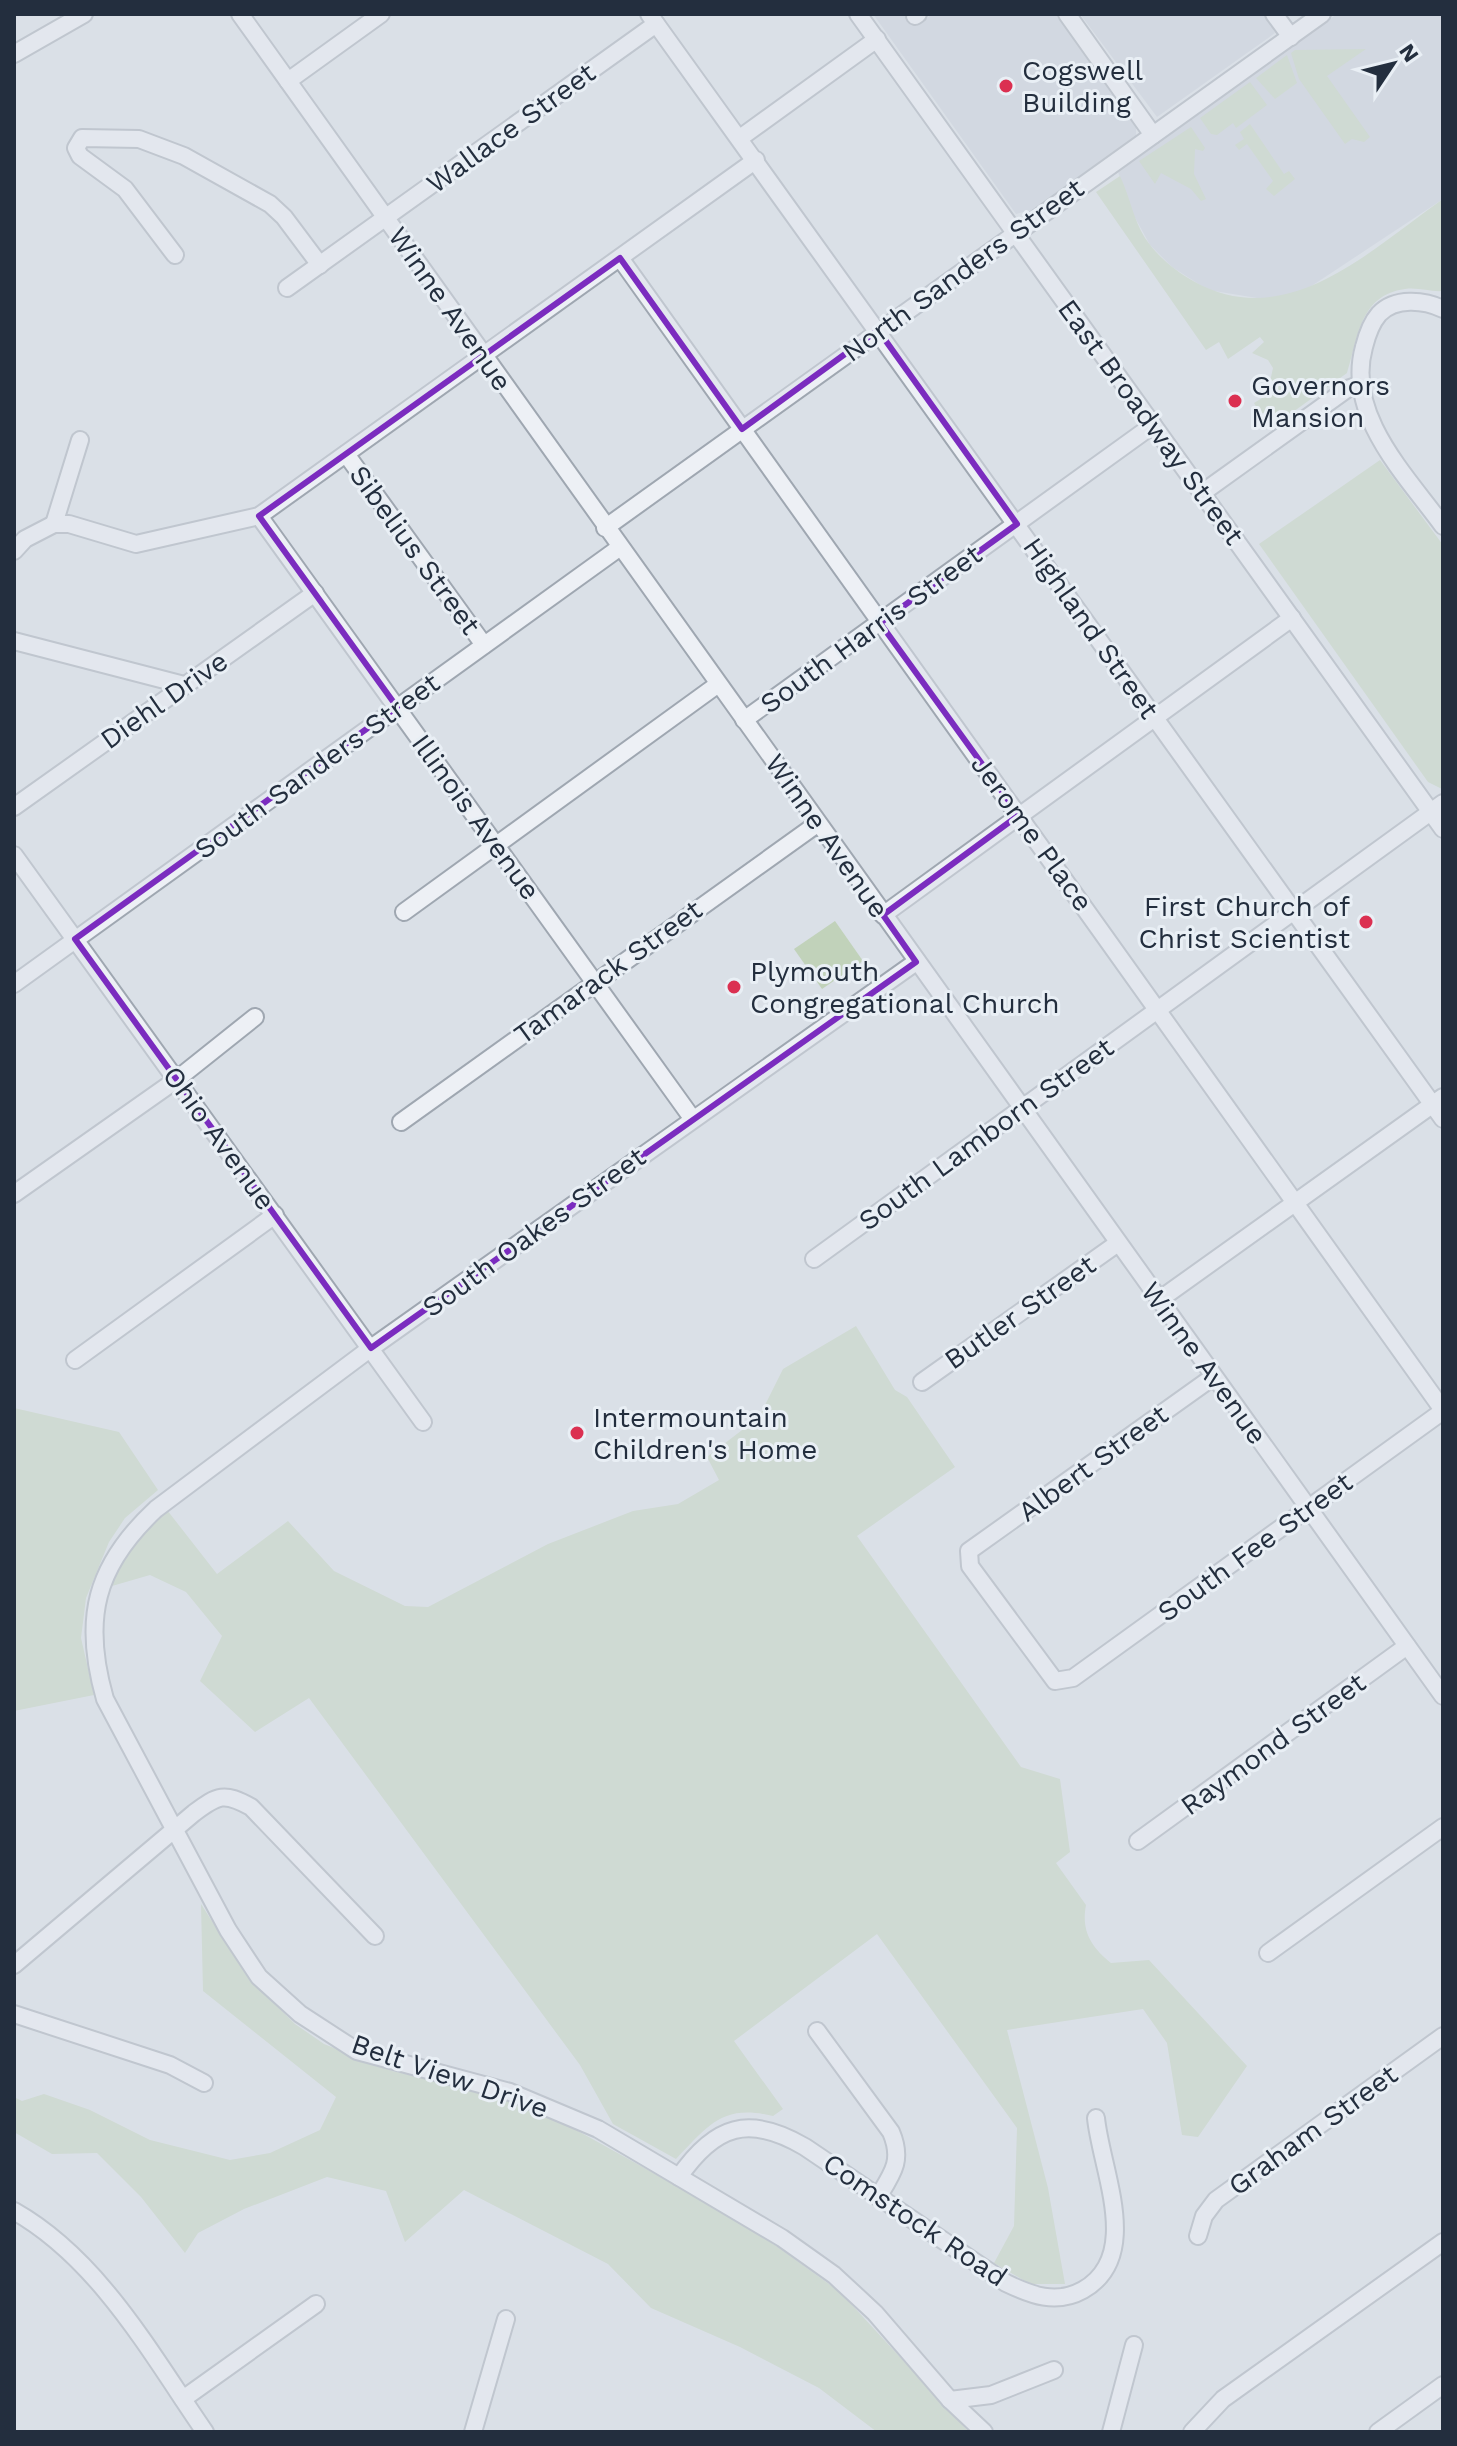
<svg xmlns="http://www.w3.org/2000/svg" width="1457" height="2446" viewBox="0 0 1457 2446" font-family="'Work Sans',sans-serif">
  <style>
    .built { fill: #c8cfd9 }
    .green { fill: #c1d2ba }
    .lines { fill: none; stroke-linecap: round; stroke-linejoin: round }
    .minor-casing { stroke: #9fa7b1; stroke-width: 20 }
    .minor { stroke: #edf0f5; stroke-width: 16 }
    .marked { fill: none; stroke: #7b2cbf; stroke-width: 6; stroke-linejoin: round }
    .poi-dot { fill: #db3051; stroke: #e9eff5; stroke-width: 3 }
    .labels { text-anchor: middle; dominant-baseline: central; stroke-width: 6; stroke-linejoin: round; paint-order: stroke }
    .poi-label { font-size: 28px; fill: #232e3e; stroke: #e9eff5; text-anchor: start }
    .street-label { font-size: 28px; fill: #232e3e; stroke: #e9eff5 }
  </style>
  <rect width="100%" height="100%" fill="#dae0e7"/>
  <!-- built -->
  <g class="built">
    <path d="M873,14H907L916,26L932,14H1056L1136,125V136L1031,210L1016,214Z"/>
    <path d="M1080,14H1264L1275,33L1157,117Z"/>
    <path d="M1337,14H1443V199L1307,289L1281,298L1263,299L1208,290L1172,267L1150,245L1133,214L1118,172Z"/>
  </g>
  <!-- green -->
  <g class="green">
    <path d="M1366,49L1327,76L1370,137L1364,142L1352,139L1345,144L1299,79L1291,53L1295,50Z"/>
    <path d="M1287,55L1297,83L1275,99L1256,78Z"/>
    <path d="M1250,82L1267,105L1236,128L1233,123L1217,135L1211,134L1200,118Z"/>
    <path d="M1250,124L1284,174L1289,171L1295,179L1274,196L1266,189L1273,181L1247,144L1239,150L1235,145L1244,139L1240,132Z"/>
    <path d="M1191,127L1205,148L1203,151L1195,149L1194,174L1206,199L1201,201L1191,189L1161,173L1155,184L1139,161Z"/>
    <path d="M1120,176C1130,197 1133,219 1145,238C1158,257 1175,271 1195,282C1288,333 1370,250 1443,199V291C1430,292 1418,287 1405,289C1359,295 1358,339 1347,373L1286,417L1269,412L1252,415L1257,408L1254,403L1267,395L1273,368L1268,360L1252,353L1264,342L1260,337L1228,359L1219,342L1206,350L1096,192Z"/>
    <path d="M1380,460L1443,545L1442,789L1428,782L1259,544Z"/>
    <path d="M835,921L863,961L822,989L794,949Z"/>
    <path d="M856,1326L895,1390L907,1397L955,1467L857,1536L1021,1767L1060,1779L1070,1852L1056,1863L1086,1905C1081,1931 1091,1947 1111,1963L1149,1960L1247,2066L1198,2137L1182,2135L1167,2043L1143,2009L1007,2030L1048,2188L1065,2284H1030L994,2263L1014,2226L1017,2128L877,1934L734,2041L783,2109L773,2116C722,2104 709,2125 676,2159L613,2124L580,2065L309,1698L255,1732L200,1681L222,1636L186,1592L150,1575L112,1586C122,1554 143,1532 167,1510L217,1574L288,1521L334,1571L405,1606L428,1607L548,1544L633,1511L678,1504L719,1480L707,1457L759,1417L783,1369Z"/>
    <path d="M14,1408L119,1432L158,1490L125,1518L109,1542L86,1598L81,1638L94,1695L14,1711Z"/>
    <path d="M201,1904L247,1976L295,2024L324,2044L392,2071L473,2089L551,2116L693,2195L775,2245L840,2292L969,2432H877L819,2388L740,2347L651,2308L608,2264L464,2190L405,2242L386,2191L327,2177L244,2209L198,2233L185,2253L141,2197L97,2153L52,2154L14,2132V2097L22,2101L44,2094L90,2110L150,2140L230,2160L270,2153L320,2130L336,2097L203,1991Z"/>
  </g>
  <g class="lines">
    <!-- minor casing -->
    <g class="minor-casing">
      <g id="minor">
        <path d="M240,14L1443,1696"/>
        <path d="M649,14L1443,1119"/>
        <path d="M858,14L1443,829"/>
        <path d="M1067,14L1153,135"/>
        <path d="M1274,14L1291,37"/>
        <path d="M915,16L918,14"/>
        <path d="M14,54L84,14"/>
        <path d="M288,81L381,14"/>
        <path d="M740,138L877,39"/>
        <path d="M175,255L125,189L80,156L76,148L82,138L139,139L184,156L270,204L284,217L320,265"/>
        <path d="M620,258L1443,1410"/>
        <path d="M287,288L656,24"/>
        <path d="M1443,309C1424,300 1395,297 1379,314C1371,323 1367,335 1364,347C1345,415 1406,475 1443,526"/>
        <path d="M346,454L484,645"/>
        <path d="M1202,493L1347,389L1359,385"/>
        <path d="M259,516L692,1118"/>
        <path d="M54,524L80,440"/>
        <path d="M605,528L1322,14"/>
        <path d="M14,551L25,539L54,524H69L136,544L259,516L756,160"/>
        <path d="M14,641L184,685"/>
        <path d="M744,720L1153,425"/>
        <path d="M14,807L315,593"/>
        <path d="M14,855L423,1422"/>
        <path d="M404,912L717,685"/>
        <path d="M883,915L1292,618"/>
        <path d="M916,962L371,1348L156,1509C95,1566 82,1619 105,1699L228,1930L259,1977L300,2014L357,2051L510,2092L598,2129L782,2238L834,2275L875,2313L950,2400L984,2432"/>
        <path d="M14,984L619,548"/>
        <path d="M401,1122L817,824"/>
        <path d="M14,1194L176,1080L255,1017"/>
        <path d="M814,1259L1443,803"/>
        <path d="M1159,1300L1443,1097"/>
        <path d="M75,1360L275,1215"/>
        <path d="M1213,1377L969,1551L970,1566L1055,1681L1073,1678L1443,1411"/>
        <path d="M922,1382L1118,1243"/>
        <path d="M1138,1841L1407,1646"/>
        <path d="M1268,1953L1443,1827"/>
        <path d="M14,1965L194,1813C218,1795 224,1792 251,1807L375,1936"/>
        <path d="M14,2014L170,2065L204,2083"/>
        <path d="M817,2031L891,2132C903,2160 893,2173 878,2197"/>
        <path d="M679,2177C715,2125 749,2114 805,2147L1006,2283C1031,2295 1056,2305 1083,2290C1143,2256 1101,2170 1096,2118"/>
        <path d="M14,2211C99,2259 151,2354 205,2432"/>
        <path d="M1198,2236L1204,2216L1216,2200L1443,2036"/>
        <path d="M183,2399L316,2304"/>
        <path d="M950,2400L991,2395L1054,2370"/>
        <path d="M473,2432L506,2319"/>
        <path d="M1111,2432L1134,2345"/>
        <path d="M1192,2432L1223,2399L1443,2242"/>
        <path d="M1378,2432L1443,2385"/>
      </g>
    </g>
    <!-- minor -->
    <use href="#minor" class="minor"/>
  </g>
  <!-- marked area -->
  <path d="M0 0H1457V2446H0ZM620,258L742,429L878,330L1017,524L880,623L1019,815L883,915L916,962L371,1348L75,939L397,707L259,516Z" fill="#dae0e7" fill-opacity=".55" fill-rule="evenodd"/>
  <path class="marked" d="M620,258L742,429L878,330L1017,524L880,623L1019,815L883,915L916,962L371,1348L75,939L397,707L259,516Z"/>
  <!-- markers -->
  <g class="poi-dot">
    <circle cx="1006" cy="86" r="8"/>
    <circle cx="1235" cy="401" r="8"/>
    <circle cx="1366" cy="922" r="8"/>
    <circle cx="734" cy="987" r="8"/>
    <circle cx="577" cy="1433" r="8"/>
  </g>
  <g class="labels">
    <!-- poi labels -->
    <g class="poi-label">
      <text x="1022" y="70">Cogswell<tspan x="1022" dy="32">Building</tspan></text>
      <text x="1251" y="385">Governors<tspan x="1251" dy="32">Mansion</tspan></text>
      <text x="1350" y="906" text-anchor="end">First Church of<tspan x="1350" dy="32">Christ Scientist</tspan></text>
      <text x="750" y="971">Plymouth<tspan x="750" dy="32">Congregational Church</tspan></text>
      <text x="593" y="1417">Intermountain<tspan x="593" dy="32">Children's Home</tspan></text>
    </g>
    <!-- street labels -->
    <g class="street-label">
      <text transform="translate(511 128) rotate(-36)">Wallace Street</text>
      <text transform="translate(963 270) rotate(-36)">North Sanders Street</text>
      <text transform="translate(450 309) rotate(55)">Winne Avenue</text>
      <text transform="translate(1151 422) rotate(54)">East Broadway Street</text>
      <text transform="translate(415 550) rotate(54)">Sibelius Street</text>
      <text transform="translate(1091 628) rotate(55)">Highland Street</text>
      <text transform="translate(871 629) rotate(-36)">South Harris Street</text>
      <text transform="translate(164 700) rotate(-35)">Diehl Drive</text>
      <text transform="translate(317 766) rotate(-36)">South Sanders Street</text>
      <text transform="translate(476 817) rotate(54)">Illinois Avenue</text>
      <text transform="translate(1032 833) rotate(54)">Jerome Place</text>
      <text transform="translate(827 836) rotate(55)">Winne Avenue</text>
      <text transform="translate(608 972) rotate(-36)">Tamarack Street</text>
      <text transform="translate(986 1134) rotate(-36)">South Lamborn Street</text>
      <text transform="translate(219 1138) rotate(54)">Ohio Avenue</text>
      <text transform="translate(534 1232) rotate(-36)">South Oakes Street</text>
      <text transform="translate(1020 1312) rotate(-35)">Butler Street</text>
      <text transform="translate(1204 1363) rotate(54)">Winne Avenue</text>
      <text transform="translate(1093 1463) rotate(-36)">Albert Street</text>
      <text transform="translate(1255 1547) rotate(-36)">South Fee Street</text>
      <text transform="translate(1273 1744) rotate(-36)">Raymond Street</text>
      <text transform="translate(450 2076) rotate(19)">Belt View Drive</text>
      <text transform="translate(1313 2130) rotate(-36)">Graham Street</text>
      <text transform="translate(915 2220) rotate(34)">Comstock Road</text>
    </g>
  </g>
  <!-- border -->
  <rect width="1457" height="2446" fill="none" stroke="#232e3e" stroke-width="32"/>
  <!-- north arrow -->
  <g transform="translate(1393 64) rotate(55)" stroke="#e9eff5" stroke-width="6" paint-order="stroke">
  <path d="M0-6L14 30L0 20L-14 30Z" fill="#232e3e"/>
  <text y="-12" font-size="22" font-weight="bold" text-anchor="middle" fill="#232e3e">N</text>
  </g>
</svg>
